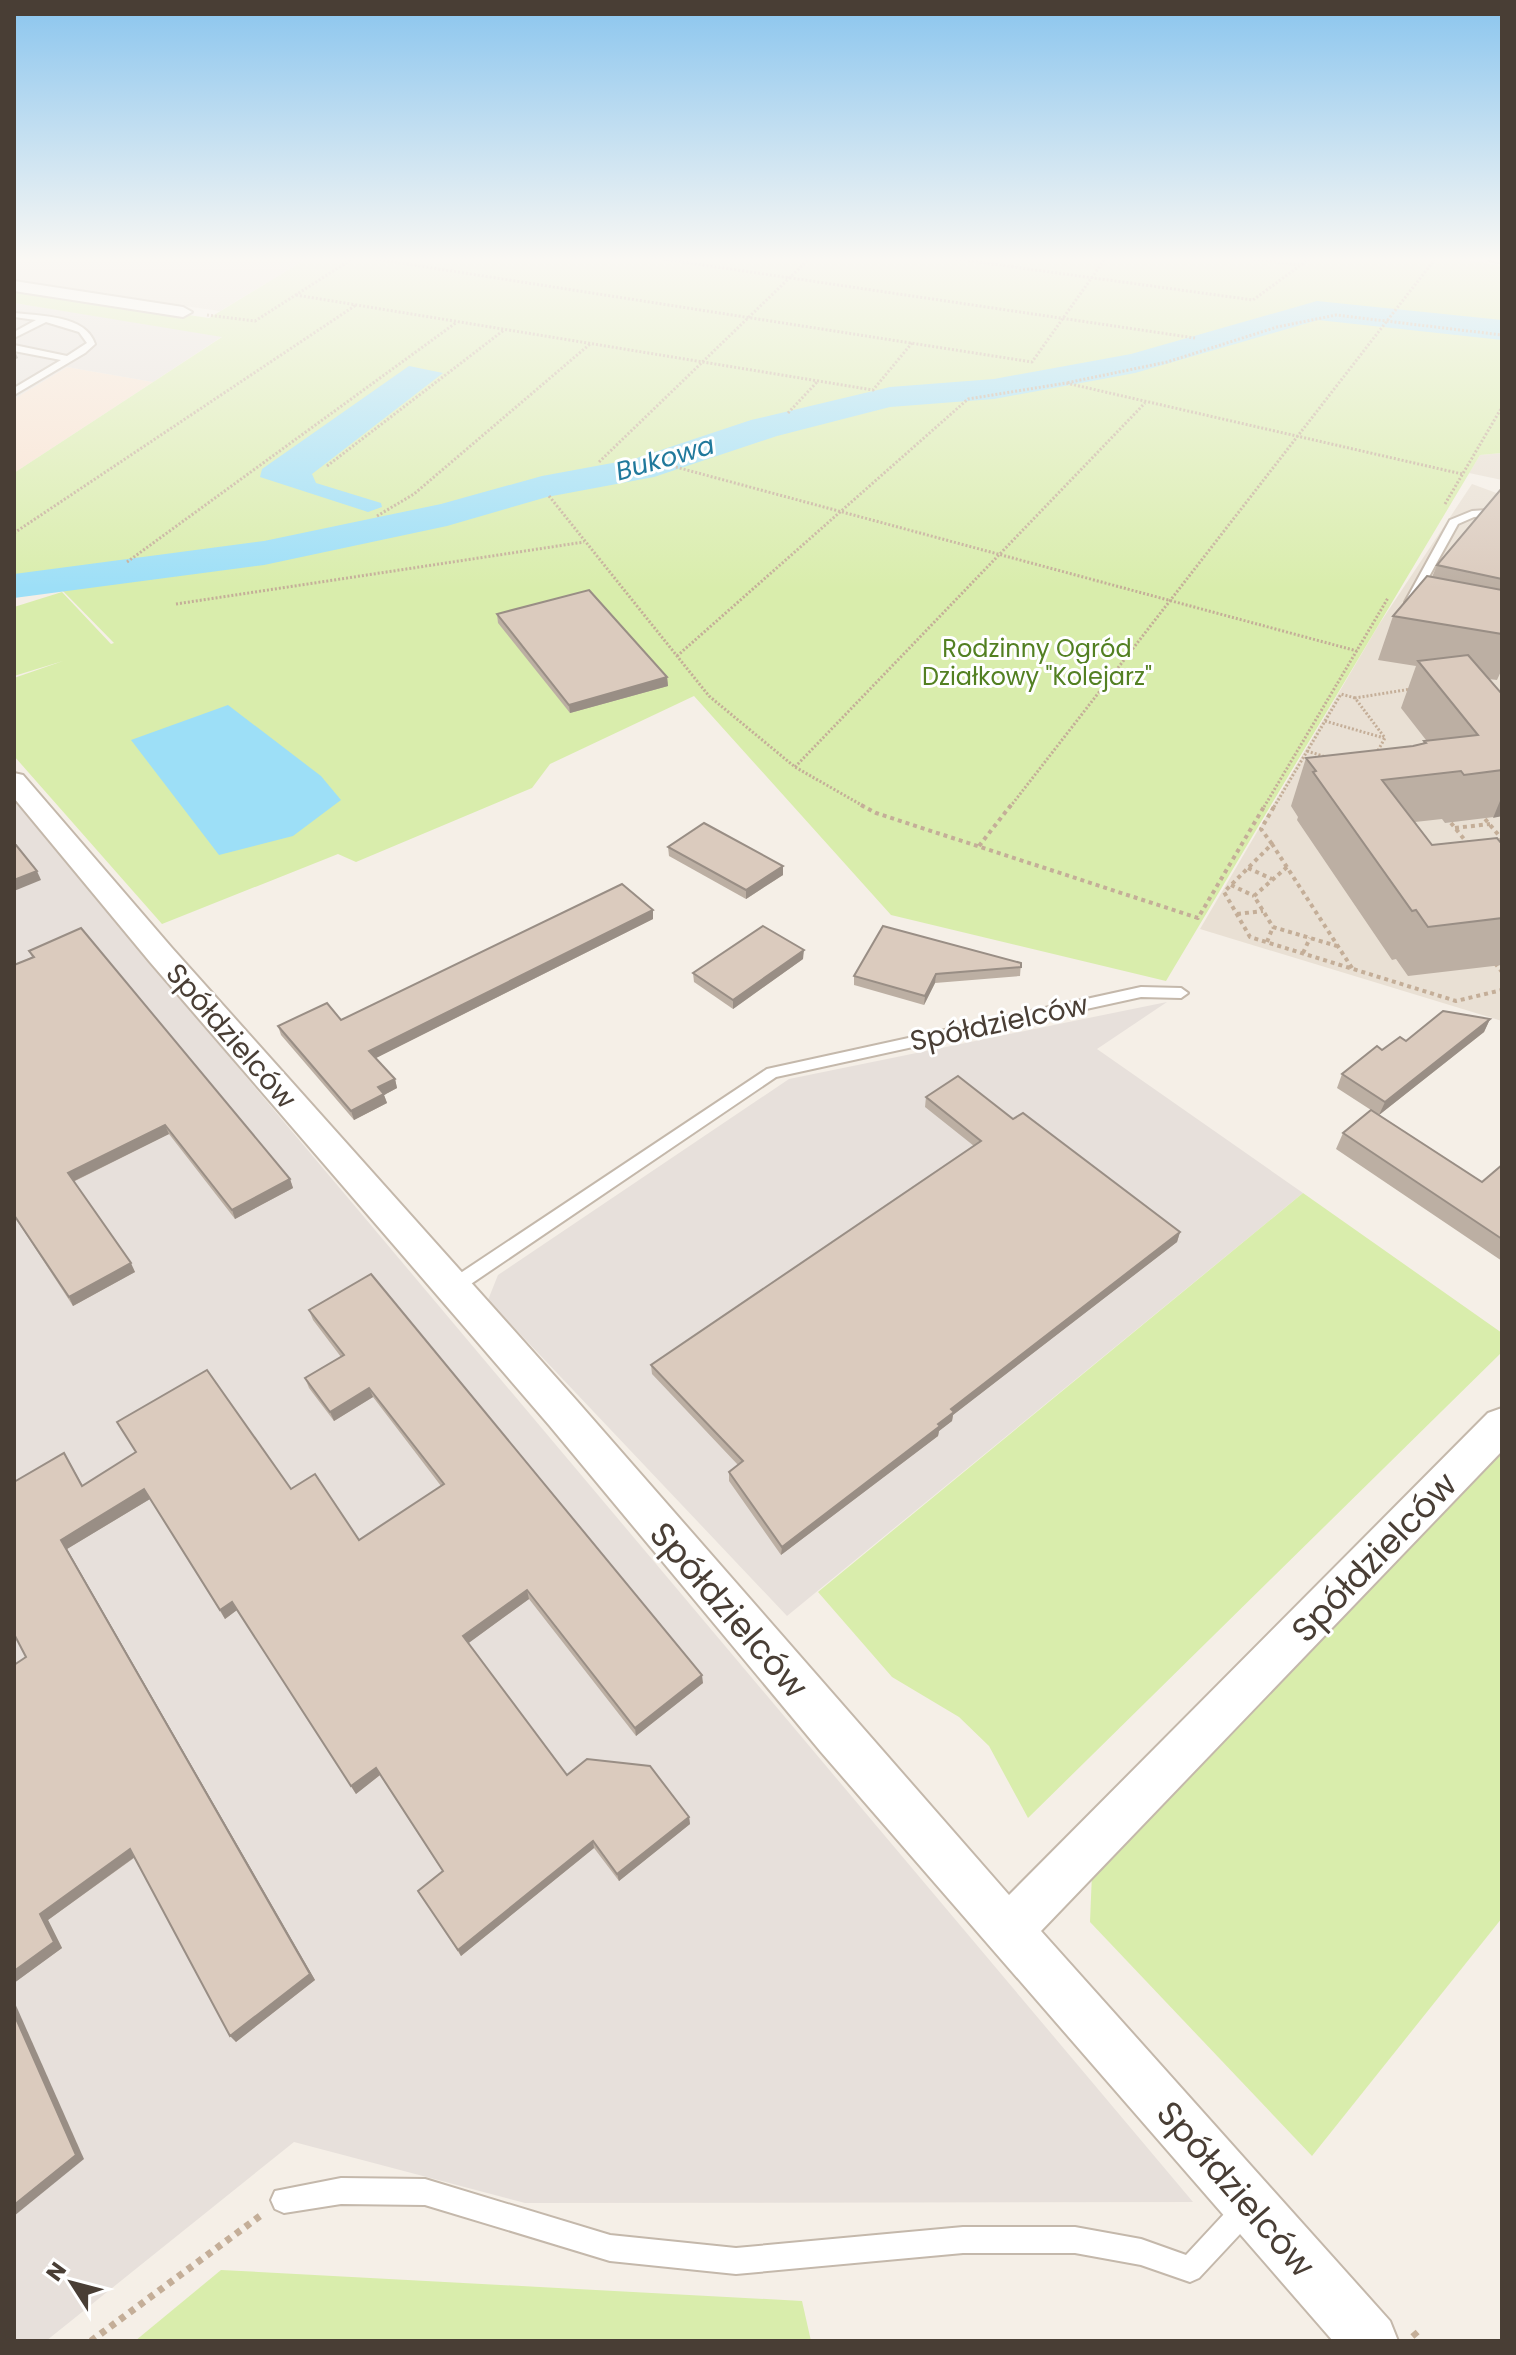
<svg xmlns="http://www.w3.org/2000/svg" width="1516" height="2355" viewBox="0 0 1516 2355" font-family="Poppins,sans-serif">
  <style>
    .residential { fill: #e9e0d4 }
    .commercial { fill: #f9e2d0 }
    .industrial { fill: #e7e0db }
    .green { fill: #d9edac }
    .water { fill: #9ddff7 }
    .lines { fill: none; stroke-linecap: round; stroke-linejoin: round }
    .river { fill: #9ddff7; fill-rule: evenodd }
    .lane-casing { stroke: #c4b8ab; stroke-width: 4 }
    .street-casing { stroke: #c4b8ab; stroke-width: 4 }
    .path-far2 { stroke: #c4ae98; stroke-width: 3; stroke-dasharray: 2 2; stroke-linecap: butt }
    .path-far1 { stroke: #c4ae98; stroke-width: 4; stroke-dasharray: 4 4; stroke-linecap: butt }
    .path { stroke: #c4ae98; stroke-width: 7; stroke-dasharray: 6 6; stroke-linecap: butt }
    .lane { fill: #fff; fill-rule: evenodd }
    .street { fill: #fff; fill-rule: evenodd }
    .wall { fill: #bcafa3 }
    .shaded-wall { fill: #998e85 }
    .building { fill: #dbcbbe; stroke: #998e85; stroke-width: 2 }
    .labels { text-anchor: middle; dominant-baseline: central; stroke-width: 6; stroke-linejoin: round; paint-order: stroke }
    .far-park-label { font-size: 24px; fill: #538022; stroke: #fff }
    .far-water-label { font-size: 26px; font-style: italic; fill: #20799c; stroke: #fff }
    .street-label { font-size: 28px; fill: #493e35; stroke: #fff }
    .near-street-label { font-size: 34px; fill: #493e35; stroke: #fff }
  </style>
  <rect width="100%" height="100%" fill="#f5efe7"/>
  <!-- residential -->
  <g class="residential">
    <path d="M14,259H306L220,311L14,282Z"/>
    <path d="M1502,453V480L1469,473L1480,455Z"/>
    <path d="M1472,484L1502,495V1021L1200,929L1378,626Z"/>
  </g>
  <!-- commercial -->
  <path class="commercial" d="M67,367L153,382L14,473V399Z"/>
  <!-- industrial -->
  <g class="industrial">
    <path d="M14,303L223,336L153,382L67,367L14,399Z"/>
    <path d="M14,801L1193,2202L525,2203L294,2142L46,2341H14Z"/>
    <path d="M1167,1002L1097,1049L1303,1193L787,1616L488,1300L498,1275L789,1079Z"/>
  </g>
  <!-- green -->
  <g class="green">
    <path d="M306,259H1461L1502,266V453L1480,455L1166,981L891,915L694,696L550,764L532,788L356,862L338,854L162,924L14,756V678L63,661L14,676V607L62,592L111,644L114,643L58,586L286,552L429,521L538,492L649,470L754,436L883,404L1031,386L1162,361L1299,319L1332,313L1336,307L1321,303L1155,353L984,384L911,388L738,429L621,467L520,487L433,512L239,551L14,582V473L222,337L14,303V290L209,318Z"/>
    <path d="M1303,1193L1502,1333V1352L1028,1818L989,1746L959,1717L892,1677L818,1592Z"/>
    <path d="M1502,1453V1918L1312,2156L1090,1922L1092,1873L1491,1456Z"/>
    <path d="M221,2270L802,2301L811,2341H135Z"/>
  </g>
  <!-- water -->
  <g class="water">
    <path d="M409,366L443,373L312,474L316,483L381,503L382,507L368,512L260,477L262,469Z"/>
    <path d="M228,705L321,776L341,800L293,836L219,855L131,740Z"/>
  </g>
  <g class="lines">
    <!-- river -->
    <path class="river" d="M1317,301L1502,320V340L1318,320L1135,373L994,399L890,407L777,436L654,477L547,497L447,526L264,565L14,598V574L264,541L441,504L542,476L634,459L751,420L890,387L994,379L1131,354Z"/>
    <!-- lane casing -->
    <g class="lane-casing">
      <g id="lane">
        <path d="M1490,259H1502V262L1491,261Z"/>
        <path d="M14,313C40,316 86,315 95,344L85,353L14,395V388L61,360L14,351V345L67,356L87,343L79,332L46,322L14,338V332L36,320L14,317Z"/>
        <path d="M1502,509V515L1474,517L1458,524L1415,602L1406,604L1405,602L1450,520L1472,511Z"/>
        <path d="M1141,987L1181,988L1188,993L1181,998L1141,997L776,1077L459,1292H447L445,1287L447,1282L767,1069Z"/>
        <path d="M341,2178L425,2179L610,2235L736,2248L963,2227H1075L1141,2239L1186,2255L1237,2200L1246,2196L1255,2200L1259,2209L1255,2218L1199,2278L1190,2282L1141,2265L1075,2253H963L736,2274L610,2261L425,2205L341,2204L284,2213L275,2209L271,2200L275,2191Z"/>
      </g>
    </g>
    <!-- street casing -->
    <g class="street-casing">
      <g id="street">
        <path d="M14,281L183,307L192,312L183,317L14,291Z"/>
        <path d="M14,773L23,775L172,948L577,1401L1009,1895L1488,1413L1502,1408V1451L1041,1931L1390,2321L1398,2341H1333L821,1752L549,1425L150,962L14,798Z"/>
      </g>
    </g>
    <!-- path-far2 -->
    <g class="path-far2">
      <path d="M375,259L1032,362L1105,259"/>
      <path d="M663,259L1195,338"/>
      <path d="M956,259L1253,300L1309,259"/>
      <path d="M1254,259L1299,265"/>
      <path d="M296,295L873,390L912,343"/>
      <path d="M207,315L255,321L352,259"/>
      <path d="M788,413L817,382"/>
      <path d="M599,462L809,259"/>
      <path d="M327,466L504,330"/>
      <path d="M672,466L1357,651"/>
      <path d="M1462,474L1066,383L1167,362L1277,327L1336,315L1502,335"/>
      <path d="M549,496L709,696L795,767L865,807"/>
      <path d="M1445,504L1502,407"/>
      <path d="M377,516L414,494L590,344"/>
      <path d="M14,533L356,305"/>
      <path d="M127,562L457,322"/>
      <path d="M176,604L584,542"/>
      <path d="M677,656L968,399L1066,383"/>
      <path d="M1325,721L1384,738"/>
      <path d="M1307,751L1329,758"/>
      <path d="M1376,754L1385,738L1355,698L1411,689"/>
      <path d="M795,767L1145,403"/>
      <path d="M1010,807L1435,259"/>
      <path d="M1264,807L1388,598"/>
      <path d="M1274,807L1341,694L1355,698"/>
    </g>
    <!-- path-far1 -->
    <g class="path-far1">
      <path d="M861,805L876,813L1198,918L1265,805"/>
      <path d="M1485,819L1502,839"/>
      <path d="M1451,823L1468,844"/>
      <path d="M1455,828L1490,824"/>
      <path d="M1272,844L1261,829L1275,805"/>
      <path d="M979,846L1011,805"/>
      <path d="M1287,867L1254,896L1273,927L1337,946"/>
      <path d="M1248,868L1272,879"/>
      <path d="M1231,885L1254,896"/>
      <path d="M1237,914L1263,911"/>
      <path d="M1267,942L1273,927"/>
      <path d="M1303,953L1310,938"/>
      <path d="M1495,963L1502,972"/>
      <path d="M1352,968L1272,844L1224,892L1250,937L1456,1001L1502,990"/>
    </g>
    <!-- path -->
    <g class="path">
      <path d="M1413,2332L1421,2341"/>
      <path d="M91,2341L260,2216"/>
    </g>
    <!-- lane -->
    <use href="#lane" class="lane"/>
    <!-- street -->
    <use href="#street" class="street"/>
  </g>
  <!-- wall -->
  <g class="wall">
    <path d="M1502,488V669L1497,680L1489,679L1502,694V816L1445,823L1442,819L1415,822L1432,845L1502,844V965L1408,976L1396,959L1392,960L1297,820L1298,817L1291,806L1306,758L1413,746L1423,743L1424,741L1426,740L1401,708L1416,666L1378,660L1393,616L1432,577L1437,565Z"/>
    <path d="M497,614L667,677L668,686L570,713L498,623Z"/>
    <path d="M668,847L783,866V875L746,899L669,856Z"/>
    <path d="M653,910V919L376,1058L395,1079L397,1088L384,1095L387,1103L354,1120L281,1035L278,1026L341,1020Z"/>
    <path d="M29,951L290,1179L293,1188L235,1219L169,1134L73,1182L135,1272L73,1306L14,1216V965L32,957Z"/>
    <path d="M803,959L733,1009L694,982L693,973Z"/>
    <path d="M1021,963L1020,976L935,983L924,1005L854,985V976Z"/>
    <path d="M1490,1019L1484,1032L1379,1115L1482,1182L1502,1165V1261L1336,1149L1343,1133L1371,1110L1337,1088L1342,1074L1382,1050L1406,1041Z"/>
    <path d="M926,1097L1013,1119L1180,1232L1177,1242L953,1415L952,1421L939,1431L938,1436L781,1555L729,1481V1472L738,1465L652,1374L651,1365L974,1146L925,1107Z"/>
    <path d="M309,1310L703,1683L636,1736L529,1599L468,1643L567,1775L689,1817L690,1824L619,1881L594,1848L461,1956L418,1891L443,1872L380,1775L356,1794L237,1610L225,1619L150,1499L67,1549L315,1980L236,2042L134,1858L48,1920L62,1948L14,1983L26,1657L70,1463L83,1486L291,1489L359,1540L441,1486L373,1397L334,1421L309,1388L305,1378L341,1357L313,1320Z"/>
  </g>
  <!-- shaded-wall -->
  <g class="shaded-wall">
    <path d="M14,351H15L18,358L14,360Z"/>
    <path d="M667,677L668,686L570,713L569,705Z"/>
    <path d="M1502,796V816L1493,818Z"/>
    <path d="M783,866V875L746,899V890Z"/>
    <path d="M37,871L41,880L14,891V880Z"/>
    <path d="M653,910V919L372,1060L369,1051Z"/>
    <path d="M804,950L803,959L733,1009V1000Z"/>
    <path d="M936,974L935,983L924,1005L925,996Z"/>
    <path d="M1490,1019L1484,1032L1379,1115L1385,1102Z"/>
    <path d="M395,1079L397,1088L384,1095L387,1103L354,1120L351,1111L378,1087Z"/>
    <path d="M165,1125L169,1134L72,1182L68,1173Z"/>
    <path d="M290,1179L293,1188L235,1219L232,1210Z"/>
    <path d="M1180,1232L1177,1242L953,1415L952,1421L939,1431L938,1436L781,1555L782,1547L938,1424L951,1409Z"/>
    <path d="M131,1263L135,1272L73,1306L69,1297Z"/>
    <path d="M369,1388L373,1397L334,1421L330,1412Z"/>
    <path d="M144,1489L150,1499L67,1549L315,1980L236,2042L230,2036L61,1540Z"/>
    <path d="M527,1590L529,1599L466,1645L463,1636Z"/>
    <path d="M232,1602L237,1610L225,1619L220,1610Z"/>
    <path d="M702,1675L703,1683L636,1736L635,1728Z"/>
    <path d="M376,1768L380,1775L356,1794L351,1786Z"/>
    <path d="M689,1817L690,1824L619,1881L617,1874Z"/>
    <path d="M593,1841L594,1848L461,1956L458,1950Z"/>
    <path d="M130,1849L136,1856L48,1920L62,1948L14,1983V1971L40,1914Z"/>
    <path d="M14,2001L84,2159L14,2216Z"/>
  </g>
  <!-- building -->
  <g class="building">
    <path d="M1502,488V579L1437,565Z"/>
    <path d="M1427,576L1502,590V634L1393,616Z"/>
    <path d="M589,590L667,677L569,705L497,614Z"/>
    <path d="M1468,655L1502,694V770L1464,775L1461,771L1382,780L1432,845L1497,838L1502,844V918L1428,927L1416,910L1412,911L1313,772L1316,771L1306,758L1413,746L1426,743L1424,741L1478,735L1418,661Z"/>
    <path d="M704,823L783,866L746,890L668,847Z"/>
    <path d="M14,845H16L37,871L14,880Z"/>
    <path d="M622,884L653,910L369,1051L395,1079L378,1087L384,1094L351,1111L278,1026L327,1003L341,1020Z"/>
    <path d="M763,926L804,950L733,1000L693,973Z"/>
    <path d="M883,926L1021,963V967L936,974L925,996L854,976Z"/>
    <path d="M81,928L290,1179L232,1210L165,1125L68,1173L131,1263L69,1297L14,1215V965L34,957L29,951Z"/>
    <path d="M1443,1011L1490,1019L1385,1102L1342,1074L1377,1046L1382,1050L1400,1037L1406,1041Z"/>
    <path d="M958,1076L1013,1119L1023,1113L1180,1232L951,1409L954,1412L938,1424L940,1426L782,1547L729,1472L743,1461L651,1365L981,1141L926,1097Z"/>
    <path d="M1371,1110L1482,1182L1502,1165V1239L1343,1133Z"/>
    <path d="M371,1274L702,1675L635,1728L527,1590L463,1636L567,1775L587,1759L650,1766L689,1817L617,1874L593,1841L458,1950L418,1891L443,1871L376,1768L351,1786L232,1602L220,1610L144,1489L61,1540L310,1974L230,2036L130,1849L40,1914L54,1942L14,1971V1665L26,1657L14,1634V1482L64,1453L82,1486L136,1452L117,1422L207,1370L291,1489L315,1474L359,1540L444,1484L369,1388L330,1412L305,1378L344,1355L309,1310Z"/>
    <path d="M14,2014L76,2155L14,2205Z"/>
  </g>
  <!-- sky -->
  <linearGradient id="sky" x2="0" y2="1"><stop stop-color="#8ac5ee"/><stop offset="0.44" stop-color="#faf8f4"/><stop offset="1" stop-color="#faf8f4" stop-opacity="0"/></linearGradient>
  <rect width="1516" height="589" fill="url(#sky)"/>
  <g class="labels">
    <!-- far-park labels -->
    <g class="far-park-label">
      <text x="1037" y="648">Rodzinny Ogród<tspan x="1037" dy="28">Działkowy "Kolejarz"</tspan></text>
    </g>
    <!-- far-water labels -->
    <g class="far-water-label">
      <text transform="translate(665 458) rotate(-16)">Bukowa</text>
    </g>
    <!-- street labels -->
    <g class="street-label">
      <text transform="translate(999 1023) rotate(-12)">Spółdzielców</text>
      <text transform="translate(231 1036) rotate(49)">Spółdzielców</text>
    </g>
    <!-- near-street labels -->
    <g class="near-street-label">
      <text transform="translate(1374 1557) rotate(-46)">Spółdzielców</text>
      <text transform="translate(729 1610) rotate(49)">Spółdzielców</text>
      <text transform="translate(1236 2189) rotate(49)">Spółdzielców</text>
    </g>
  </g>
  <!-- border -->
  <rect width="1516" height="2355" fill="none" stroke="#493e35" stroke-width="32"/>
  <!-- north arrow -->
  <g transform="translate(72 2283) rotate(306)" stroke="#ffffff" stroke-width="6" paint-order="stroke">
  <path d="M0-6L14 30L0 20L-14 30Z" fill="#493e35"/>
  <text y="-12" font-size="22" font-weight="bold" text-anchor="middle" fill="#493e35">N</text>
  </g>
</svg>
